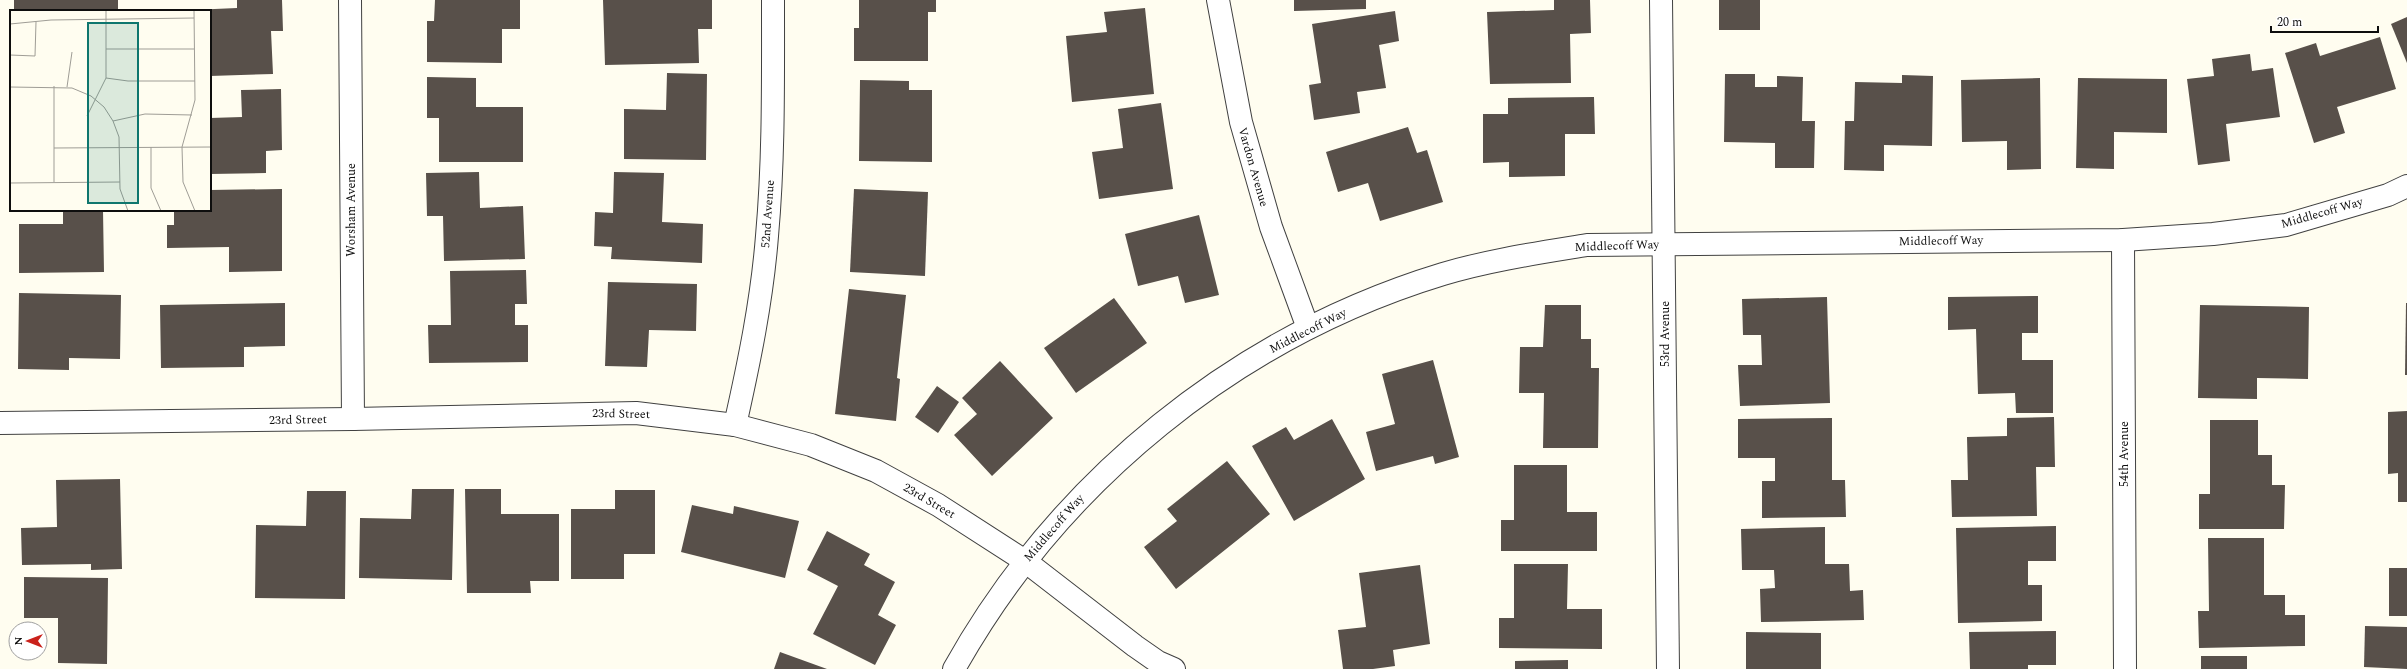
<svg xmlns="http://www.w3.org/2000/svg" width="2407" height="669" viewBox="0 0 2407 669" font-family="Spectral,serif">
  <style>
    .building { fill: #58504a }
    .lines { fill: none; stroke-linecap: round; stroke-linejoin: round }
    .minor-casing { stroke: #414141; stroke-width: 24 }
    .minor { stroke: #fff; stroke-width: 22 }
    .labels { text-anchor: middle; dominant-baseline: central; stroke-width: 4; stroke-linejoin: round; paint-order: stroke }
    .street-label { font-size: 12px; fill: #0e0e0e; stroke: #fff }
    .inset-road { fill: none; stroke: #9f9d96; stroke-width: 1 }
    .view { fill: #0f766e; fill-opacity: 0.15; stroke: #0f766e; stroke-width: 2 }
    .inset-edge { fill: none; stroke: #0e0e0e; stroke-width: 2 }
  </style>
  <rect width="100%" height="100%" fill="#fffdf0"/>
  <!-- building -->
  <g class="building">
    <rect x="14" y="0" width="104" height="11"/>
    <path d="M237,0H282L283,31H271L273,74L210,76V11L192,10L237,8Z"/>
    <path d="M435,0H520V29H502V63L427,62V21H434Z"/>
    <path d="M603,0H712V29H698L699,63L605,65Z"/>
    <path d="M859,0H936V12H928V61H854V28H859Z"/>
    <path d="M1294,0H1366V9L1294,11Z"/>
    <path d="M1554,0H1590L1591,33L1570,34L1571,83L1490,84L1487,12L1554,10Z"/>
    <rect x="1719" y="0" width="41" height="30"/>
    <path d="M1145,8L1154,94L1072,102L1066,36L1107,32L1104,12Z"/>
    <path d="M1395,11L1399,41L1379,45L1386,88L1357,92L1360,113L1314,120L1309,85L1321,83L1312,24Z"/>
    <path d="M2407,17V63L2391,24Z"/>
    <path d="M2380,37L2396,89L2337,107L2345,133L2314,143L2285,53L2316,43L2320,56Z"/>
    <path d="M2250,54L2252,71L2273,68L2280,117L2226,124L2230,161L2198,165L2187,79L2214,76L2212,59Z"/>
    <path d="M667,73L707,74L706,160L624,159V109L666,110Z"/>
    <path d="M1725,74H1755V87H1777V76L1803,77L1802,121H1815L1814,168H1775V143L1724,142Z"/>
    <path d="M1902,75L1933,76L1932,146L1884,145V171L1844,170L1845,121H1854L1855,82L1902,83Z"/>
    <path d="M427,77L476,78V107H523V162H439V118H427Z"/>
    <path d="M2040,78L2041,169L2007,170V141L1962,142L1961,80Z"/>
    <path d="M2078,78L2167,79V133L2114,132V169L2076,168Z"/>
    <path d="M860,80L909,81V90H932V162L859,161Z"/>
    <path d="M281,89L282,150L266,151V173L210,174V118L242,117L241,90Z"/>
    <path d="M1594,97L1595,134H1565V176L1509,177V162L1483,163V114H1508V98Z"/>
    <path d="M1161,103L1173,189L1099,199L1092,152L1123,148L1118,109Z"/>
    <path d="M1408,127L1417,153L1427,150L1443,202L1380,221L1368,183L1338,192L1326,152Z"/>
    <path d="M479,172L480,208L523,206L525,259L444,261L443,216H427L426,173Z"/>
    <path d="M614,172L664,173L662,222L703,224L702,263L611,259L612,247L594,246L595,212L613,213Z"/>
    <path d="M282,189V271L229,272V247L167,248V225H174V210H210V190Z"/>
    <path d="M854,189L928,192L925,276L850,272Z"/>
    <path d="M63,210H103L104,272L19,273V224H63Z"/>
    <path d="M1199,215L1219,295L1185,303L1178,276L1138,286L1125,234Z"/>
    <path d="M526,270L527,304H515V325H528V362L429,363L428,325H451L450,271Z"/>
    <path d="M608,282L697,284L696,331L649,330L647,367L605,366Z"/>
    <path d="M849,289L906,295L897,378L900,379L896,421L835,414Z"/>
    <path d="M19,293L121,295L120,359L69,358V370L18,369Z"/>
    <path d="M2038,296V333H2022V360H2053V413H2016L2015,393L1978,394L1976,329L1948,330V297Z"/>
    <path d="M1827,297L1830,403L1740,406L1738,365H1762L1761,335H1743L1742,299Z"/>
    <path d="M1114,298L1147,343L1076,393L1044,348Z"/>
    <path d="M285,303V346L244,347V367L161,368L160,305Z"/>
    <path d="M2406,303H2407V375H2405Z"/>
    <path d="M1545,305H1581V339H1591V368H1599L1598,448H1543L1544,393H1519L1520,347H1543Z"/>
    <path d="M2200,305L2309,307L2308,379L2257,378V399L2198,398Z"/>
    <path d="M1433,360L1459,457L1435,464L1433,456L1376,471L1366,432L1395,424L1382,374Z"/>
    <path d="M1000,361L1053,418L992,476L954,435L977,414L962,398Z"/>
    <path d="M937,386L959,402L938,433L915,417Z"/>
    <path d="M2407,411V502H2398V473L2388,474V412Z"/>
    <path d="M2054,417L2055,467H2036L2037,516L1952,517L1951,480H1968L1967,437L2007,436V418Z"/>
    <path d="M1832,418V480H1845L1846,517L1762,518V481H1775V458H1738V419Z"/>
    <path d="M1332,419L1365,479L1294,521L1252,446L1286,427L1294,440Z"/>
    <path d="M2210,420H2258V455H2272V485H2285L2284,529H2199V494H2210Z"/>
    <path d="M1227,461L1270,514L1176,589L1144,547L1177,521L1167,509Z"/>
    <path d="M1514,465H1567V512H1597V551H1501V520H1514Z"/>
    <path d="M120,479L122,569L91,570V564L22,565L21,528L57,527L56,480Z"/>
    <path d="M412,489H454L452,580L359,578L360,518L411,519Z"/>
    <path d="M465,489H501V514H559V581H530L531,593H467Z"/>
    <path d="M615,490H655V554H624V579H571V509H615Z"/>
    <path d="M307,491H346L345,599L255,598L256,525L306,526Z"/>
    <path d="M692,505L733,514L734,506L799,521L785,578L681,552Z"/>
    <path d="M2056,526V561H2028V585H2042V621L1958,623L1956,528Z"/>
    <path d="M1825,527V564H1849L1850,591L1863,590L1864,620L1761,622L1760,589L1775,588L1774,570H1742L1741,529Z"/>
    <path d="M827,531L870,554L864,565L895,582L878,615L896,625L875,665L813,634L838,586L807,570Z"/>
    <path d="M2208,538H2264V595H2285V615H2305V646L2199,648L2198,611H2209Z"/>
    <path d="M1514,564H1568L1567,609H1602V649L1499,648V618H1514Z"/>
    <path d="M1420,565L1430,644L1393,650L1395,666L1373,669H1343L1338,630L1366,627L1359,573Z"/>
    <rect x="2389" y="568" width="18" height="48"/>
    <path d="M24,577L108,578L107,664L58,663V618H24Z"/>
    <path d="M2365,626L2407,627V669L2364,667Z"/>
    <path d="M2056,631V665H2028V669H1970L1969,632Z"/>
    <path d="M1746,632L1821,633V669H1746Z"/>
    <path d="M780,652L827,669H774Z"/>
    <rect x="2201" y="656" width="46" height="13"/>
    <path d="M1568,660V669H1515V661Z"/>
  </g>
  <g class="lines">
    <!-- minor casing -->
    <g class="minor-casing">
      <g id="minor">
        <path d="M350,0L353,419"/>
        <path d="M1218,0L1241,122L1271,227L1308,328"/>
        <path d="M1661,0L1668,669"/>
        <path d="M2123,240L2125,669"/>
        <path d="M0,423L353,419L636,413L735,425L811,445L876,471L938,505L1025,561L1135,646L1158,662L1174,669"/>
        <path d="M735,425C749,363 762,300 767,236C774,158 773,79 773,0"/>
        <path d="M954,669C1059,481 1236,337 1443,274C1490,260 1538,253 1587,245L2123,240L2213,234L2286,225L2388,195L2407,186"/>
      </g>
    </g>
    <!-- minor -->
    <use href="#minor" class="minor"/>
  </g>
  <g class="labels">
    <!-- street labels -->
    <g class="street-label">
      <text transform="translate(1253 167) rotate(74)">Vardon Avenue</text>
      <text transform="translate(351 210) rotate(-90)">Worsham Avenue</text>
      <text transform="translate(2322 213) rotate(-16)">Middlecoff Way</text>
      <text transform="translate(768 214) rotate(-86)">52nd Avenue</text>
      <text transform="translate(1941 241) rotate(-1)">Middlecoff Way</text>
      <text transform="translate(1617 246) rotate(-2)">Middlecoff Way</text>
      <text transform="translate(1308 331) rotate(-27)">Middlecoff Way</text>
      <text transform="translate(1665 334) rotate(-90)">53rd Avenue</text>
      <text transform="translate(621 414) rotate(1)">23rd Street</text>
      <text transform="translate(298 420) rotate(-1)">23rd Street</text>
      <text transform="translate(2124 454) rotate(-90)">54th Avenue</text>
      <text transform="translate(929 501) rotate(30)">23rd Street</text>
      <text transform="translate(1054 528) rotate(-49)">Middlecoff Way</text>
    </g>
  </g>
  <!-- overview -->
  <g transform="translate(10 10)">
    <rect width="201" height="201" fill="#fffdf0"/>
    <path class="inset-road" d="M184,0L185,90L172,137L173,172L185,201M0,14L41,10L184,8M96,39H184M0,45L25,46L26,12M96,68L118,71H185M44,76V172M0,77L62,78L81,86L94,97L103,111L109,127L110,179L118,201M57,77L62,42M77,106L96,68V0M103,111L135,104L182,105M141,137V178L151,201M44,138L201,137M0,173L110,172"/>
    <path class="view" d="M78,13H128V193H78Z"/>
    <rect width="201" height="201" class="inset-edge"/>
  </g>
  <!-- north arrow -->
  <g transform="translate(28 641) rotate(270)"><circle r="19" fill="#ffffff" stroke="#9f9f9f"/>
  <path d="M0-3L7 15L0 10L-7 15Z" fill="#ca211b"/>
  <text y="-6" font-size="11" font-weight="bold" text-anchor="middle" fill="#0e0e0e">N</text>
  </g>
  <!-- scale -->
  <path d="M2271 26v6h107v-6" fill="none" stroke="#0e0e0e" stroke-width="2"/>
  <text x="2277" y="26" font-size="12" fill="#0e0e0e" stroke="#ffffff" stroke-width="3" paint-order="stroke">20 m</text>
</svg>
